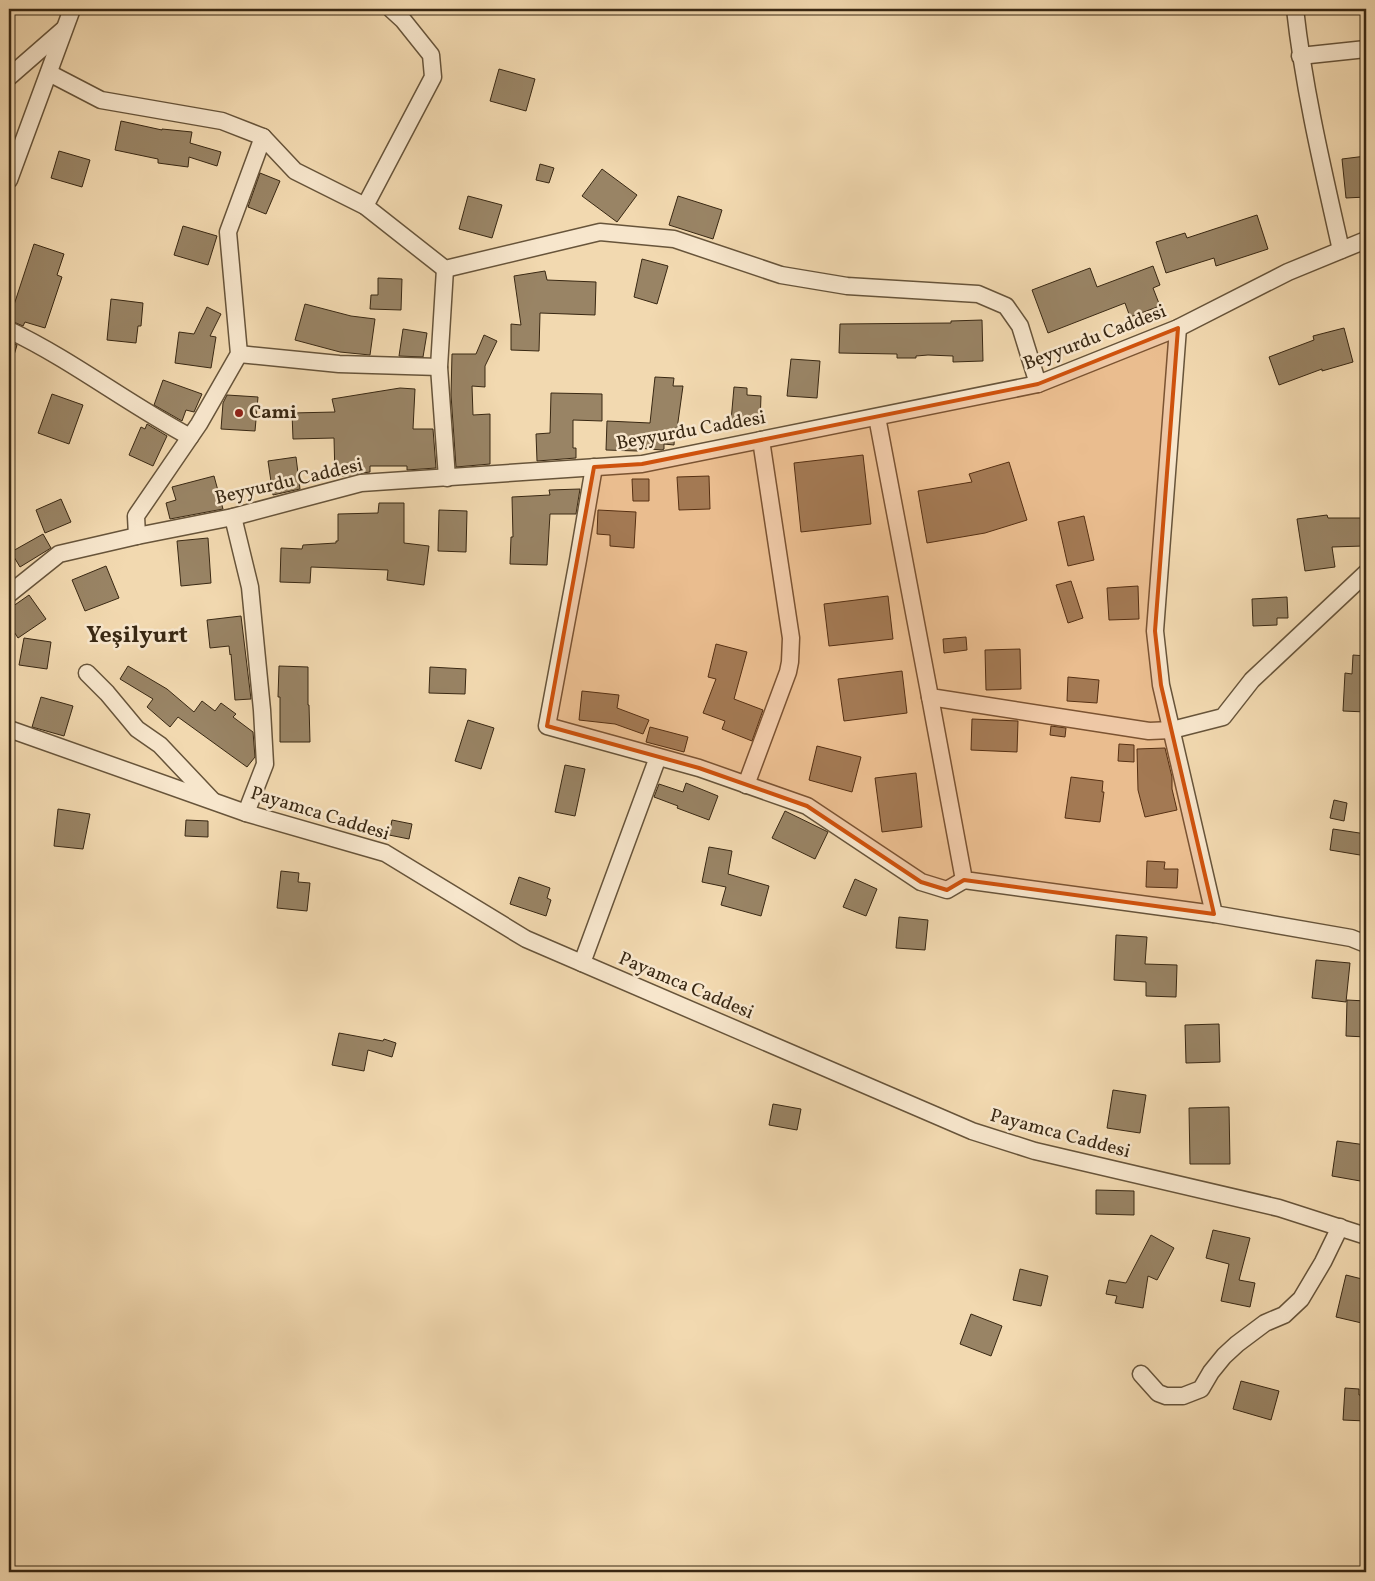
<svg xmlns="http://www.w3.org/2000/svg" width="1375" height="1581" viewBox="0 0 1375 1581" font-family="Vollkorn,serif">
  <style>
    .building { fill: #998465; stroke: #392813 }
    .lines { fill: none; stroke-linecap: round; stroke-linejoin: round }
    .minor-casing { stroke: #67543a; stroke-width: 19 }
    .minor { stroke: #f7e6cc; stroke-width: 16 }
    .marked { fill: #ce520d; fill-opacity: 0.2; stroke: #ce520d; stroke-width: 4; stroke-linejoin: round }
    .poi-dot { fill: #8f2418; stroke: #f7e6cc; stroke-width: 2 }
    .labels { text-anchor: middle; dominant-baseline: central; stroke-width: 5; stroke-linejoin: round; paint-order: stroke }
    .street-label { font-size: 19px; fill: #392813; stroke: #f7e6cc }
    .poi-label { font-size: 19px; font-weight: bold; fill: #392813; stroke: #f7e6cc; text-anchor: start }
    .district-label { font-size: 24px; font-weight: bold; fill: #392813; stroke: #f7e6cc }
  </style>
  <rect width="100%" height="100%" fill="#f2d9b0"/>
  <filter id="stains"><feTurbulence type="fractalNoise" baseFrequency=".004" numOctaves="4"/><feColorMatrix values="0 0 0 0 .2 0 0 0 0 .09 0 0 0 0 .02 0 0 0 .5 -.17"/></filter>
  <radialGradient id="worn" r=".72"><stop offset=".6" stop-color="#630" stop-opacity="0"/><stop offset="1" stop-color="#630" stop-opacity=".3"/></radialGradient>
  <!-- building -->
  <g class="building">
    <path d="M499,69L535,79L526,111L490,101Z"/>
    <path d="M121,121L162,130V129L192,132L190,143L221,152L217,166L189,157L188,167L158,163V159L115,150Z"/>
    <path d="M59,151L90,160L82,187L51,178Z"/>
    <path d="M1366,156V197L1346,198L1342,159Z"/>
    <path d="M540,164L554,168L549,183L536,180Z"/>
    <path d="M602,169L637,195L617,222L582,196Z"/>
    <path d="M260,173L280,181L266,214L248,207Z"/>
    <path d="M468,196L502,205L492,238L459,229Z"/>
    <path d="M678,196L722,210L713,239L669,225Z"/>
    <path d="M1257,215L1268,249L1216,266L1214,258L1166,273L1156,242L1185,233L1187,238Z"/>
    <path d="M183,226L217,236L208,265L174,255Z"/>
    <path d="M34,244L64,254L57,275L62,277L45,328L25,322L23,326L9,320Z"/>
    <path d="M642,259L668,266L657,304L634,297Z"/>
    <path d="M1153,266L1160,285L1153,288L1160,306L1130,317L1125,303L1048,333L1032,290L1090,268L1097,287Z"/>
    <path d="M545,271L547,280L596,282L595,315L540,313L539,351L511,350V324L521,325L514,276Z"/>
    <path d="M378,278L402,279L401,310L370,309L371,295H378Z"/>
    <path d="M111,299L143,303L141,326H138L136,343L107,340Z"/>
    <path d="M305,304L351,316L375,319L370,355L340,352L295,340Z"/>
    <path d="M207,307L221,314L210,336L216,337L211,368L175,363L179,332L194,334Z"/>
    <path d="M982,320L983,361L953,362V356L928,355L916,356V358H897V354L839,353L840,324L951,323V321Z"/>
    <path d="M1344,328L1353,362L1322,371V369L1279,385L1269,357L1314,340L1313,336Z"/>
    <path d="M403,329L427,333L423,357L399,356Z"/>
    <path d="M484,335L497,341L485,366V387L472,386L473,415L490,414V464L456,467L451,395L452,354H476Z"/>
    <path d="M9,341L17,345L12,362H9Z"/>
    <path d="M791,359L820,361L817,398L787,396Z"/>
    <path d="M655,377L674,378L673,386H683L677,429L675,428L674,445L664,444V449L662,450L638,448V451L606,450L607,421L650,423Z"/>
    <path d="M163,380L202,394L194,412L186,410L182,421L154,405Z"/>
    <path d="M734,387L747,388V395L761,396L760,423L731,421Z"/>
    <path d="M400,388L415,389L413,429H433L436,468L407,470V466H370V472L335,477L334,438L293,439L292,413L335,412L332,399Z"/>
    <path d="M551,393L602,394V421L573,420V448H576V458L537,461L536,434L550,433Z"/>
    <path d="M52,394L83,405L69,444L38,433Z"/>
    <path d="M227,395L258,397L255,431L221,429L223,403Z"/>
    <path d="M147,424L167,436L153,466L129,455L141,427L145,429Z"/>
    <path d="M863,455L871,524L801,532L794,463Z"/>
    <path d="M296,457L300,489L273,495L268,461Z"/>
    <path d="M1009,462L1027,520L985,533L927,543L918,491L972,482L969,474Z"/>
    <path d="M214,476L223,509L170,519L166,503L176,500L172,487Z"/>
    <path d="M709,476L710,509L679,510L677,477Z"/>
    <path d="M632,479H649V501H633Z"/>
    <path d="M580,489L576,514H550L547,565L510,564L511,537H513L512,497L550,495L549,490Z"/>
    <path d="M61,499L71,522L45,533L36,510Z"/>
    <path d="M379,503H404V543L429,546L424,585L387,580L388,570L311,567L310,583L280,582L281,548L302,549L303,545L336,543V541H338V514L378,513Z"/>
    <path d="M439,510L467,511L466,552L438,551Z"/>
    <path d="M598,510L636,512L634,548L610,546V535L597,534Z"/>
    <path d="M1327,515L1328,518H1363V546L1332,547L1335,567L1305,571L1297,519Z"/>
    <path d="M1084,516L1094,560L1068,566L1058,522Z"/>
    <path d="M43,534L51,548L20,567L11,552Z"/>
    <path d="M208,538L211,583L181,586L177,541Z"/>
    <path d="M106,566L119,598L85,611L72,580Z"/>
    <path d="M1071,581L1083,618L1068,623L1056,585Z"/>
    <path d="M1138,586L1139,619L1109,620L1107,588Z"/>
    <path d="M29,595L46,619L18,638L9,624V609Z"/>
    <path d="M888,596L893,639L829,646L824,604Z"/>
    <path d="M1287,597L1288,618H1277V625L1253,626L1252,599Z"/>
    <path d="M241,616L251,699L235,700L231,654L230,655L229,646L210,648L207,620Z"/>
    <path d="M966,637L967,650L944,653L943,639Z"/>
    <path d="M24,638L51,642L47,669L19,665Z"/>
    <path d="M716,644L747,652L734,699L763,710L752,741L722,729L725,721L703,713L716,679L708,677Z"/>
    <path d="M1020,649L1021,689L986,690L985,650Z"/>
    <path d="M1353,655L1366,656V712L1343,711L1345,673L1352,674Z"/>
    <path d="M128,666L167,689L194,712L202,701L215,711L221,703L236,714L233,717L253,732L255,757L247,767L178,717L170,727L147,707L153,699L120,679Z"/>
    <path d="M279,666L308,667V705H309L310,742H280V697H278Z"/>
    <path d="M430,667L466,669L465,694L429,693Z"/>
    <path d="M902,671L907,713L844,721L838,679Z"/>
    <path d="M1068,677L1099,680L1097,703L1067,701Z"/>
    <path d="M582,691L619,695L617,708L649,720L643,734L615,724L579,720Z"/>
    <path d="M41,697L73,706L64,736L32,727Z"/>
    <path d="M972,719L1018,721L1017,752L971,750Z"/>
    <path d="M468,720L494,728L481,769L455,761Z"/>
    <path d="M1051,726L1066,728L1065,737L1050,735Z"/>
    <path d="M650,727L688,737L684,752L646,742Z"/>
    <path d="M1119,744L1134,745V762L1118,761Z"/>
    <path d="M817,746L861,757L852,792L809,780Z"/>
    <path d="M1165,748L1172,777V789L1177,810L1145,817L1138,790L1137,749Z"/>
    <path d="M565,765L585,769L575,816L555,812Z"/>
    <path d="M916,773L922,827L882,832L875,778Z"/>
    <path d="M1071,777L1103,781L1102,792H1104L1100,822L1065,818Z"/>
    <path d="M686,783L718,796L709,820L677,808L678,806L654,797L659,784L683,792Z"/>
    <path d="M1334,800L1347,803L1344,821L1330,818Z"/>
    <path d="M58,809L90,814L83,849L54,846Z"/>
    <path d="M785,811L828,832L815,859L772,838Z"/>
    <path d="M186,820L208,821V837L185,836Z"/>
    <path d="M392,820L412,824L409,839L389,835Z"/>
    <path d="M1333,829L1366,834V856L1330,850Z"/>
    <path d="M709,847L732,851L728,874L769,886L761,916L721,905L726,887L702,882Z"/>
    <path d="M1147,861L1165,862L1164,869H1178L1177,888L1146,887Z"/>
    <path d="M281,871L299,873L298,882L310,883L307,911L277,908Z"/>
    <path d="M519,877L550,888L547,898L551,900L546,916L510,904Z"/>
    <path d="M855,879L877,889L866,916L843,907Z"/>
    <path d="M899,917L928,920L925,950L896,948Z"/>
    <path d="M1116,935L1147,937L1145,964L1177,965L1176,997L1146,996V982L1114,980Z"/>
    <path d="M1316,960L1350,963L1346,1002L1312,998Z"/>
    <path d="M1347,1000L1366,1001V1037L1346,1036Z"/>
    <path d="M1219,1024L1220,1062L1186,1063L1185,1025Z"/>
    <path d="M339,1033L383,1041L384,1039L396,1043L392,1057L368,1050L364,1071L332,1065Z"/>
    <path d="M1113,1090L1146,1095L1140,1133L1107,1128Z"/>
    <path d="M773,1104L801,1109L797,1130L769,1125Z"/>
    <path d="M1229,1107L1230,1164H1190L1189,1108Z"/>
    <path d="M1337,1141L1366,1145V1182L1332,1176Z"/>
    <path d="M1096,1190L1134,1191V1215L1096,1214Z"/>
    <path d="M1213,1230L1250,1238L1239,1280L1255,1283L1250,1307L1221,1301L1229,1264L1206,1258Z"/>
    <path d="M1151,1235L1174,1248L1157,1280L1148,1276L1143,1308L1115,1303L1117,1296L1106,1294L1109,1280L1126,1283Z"/>
    <path d="M1020,1269L1048,1276L1041,1306L1013,1300Z"/>
    <path d="M1346,1275L1366,1280V1324L1336,1317Z"/>
    <path d="M971,1314L1002,1326L991,1356L960,1344Z"/>
    <path d="M1241,1381L1279,1391L1271,1420L1233,1409Z"/>
    <path d="M1345,1388L1359,1389V1395H1366V1421L1343,1420Z"/>
  </g>
  <g class="lines">
    <!-- minor casing -->
    <g class="minor-casing">
      <g id="minor">
        <path d="M1295,9C1304,90 1323,170 1341,250"/>
        <path d="M1300,56L1366,49"/>
        <path d="M49,73L101,100L222,121L263,137L295,171L365,206L445,269L600,232L674,239L781,275L847,286L978,294L1006,306L1020,326L1038,384"/>
        <path d="M9,77L64,29"/>
        <path d="M9,180L72,9"/>
        <path d="M365,206L433,77L431,55L403,20L391,9"/>
        <path d="M445,269L439,367L447,478"/>
        <path d="M1178,328L1155,631L1161,685L1214,914L1351,938L1366,944"/>
        <path d="M9,330C72,360 128,404 190,437"/>
        <path d="M239,354L339,364L439,367"/>
        <path d="M877,417L930,697L1149,731L1172,730L1223,717L1252,680L1366,573"/>
        <path d="M594,467L578,560L547,726L699,768L807,806L921,882L947,890L964,880"/>
        <path d="M233,517L250,587L262,710L265,764L246,813"/>
        <path d="M137,536L136,516L199,424L239,354L228,232L263,137"/>
        <path d="M9,594L59,554L137,536L233,517L361,483L642,464L1038,384L1178,328L1288,272L1366,240"/>
        <path d="M87,673L107,693L137,729L160,745L212,800"/>
        <path d="M930,697L964,880L1214,914"/>
        <path d="M9,729L246,813L385,853L526,939L972,1131L1035,1151L1279,1208L1366,1236"/>
        <path d="M746,785L788,672L790,662L791,638L761,440"/>
        <path d="M582,963L658,757"/>
        <path d="M1141,1374L1158,1393L1166,1396H1183L1201,1389L1211,1372L1224,1356L1237,1344L1265,1323L1284,1315L1301,1299L1323,1262L1340,1227"/>
      </g>
    </g>
    <!-- minor -->
    <use href="#minor" class="minor"/>
  </g>
  <!-- marked area -->
  <path class="marked" d="M1178,328L1155,631L1161,685L1214,914L964,880L947,890L921,882L807,806L699,768L547,726L594,467L642,464L1038,384Z"/>
  <!-- markers -->
  <circle class="poi-dot" cx="239" cy="413" r="5"/>
  <g class="labels">
    <!-- street labels -->
    <g class="street-label">
      <text transform="translate(1095 338) rotate(-21)">Beyyurdu Caddesi</text>
      <text transform="translate(691 431) rotate(-10)">Beyyurdu Caddesi</text>
      <text transform="translate(289 482) rotate(-13)">Beyyurdu Caddesi</text>
      <text transform="translate(320 814) rotate(17)">Payamca Caddesi</text>
      <text transform="translate(686 986) rotate(23)">Payamca Caddesi</text>
      <text transform="translate(1060 1134) rotate(15)">Payamca Caddesi</text>
    </g>
    <!-- poi labels -->
    <g class="poi-label">
      <text x="249" y="413">Cami</text>
    </g>
    <!-- district labels -->
    <g class="district-label">
      <text x="137" y="636">Yeşilyurt</text>
    </g>
  </g>
  <!-- margin -->
  <rect width="1375" height="1581" fill="none" stroke="#f2d9b0" stroke-width="30"/>
  <rect x="10" y="10" width="1355" height="1561" fill="none" stroke="#392813" stroke-width="2.5"/>
  <rect x="15" y="15" width="1345" height="1551" fill="none" stroke="#392813"/>
  <rect width="100%" height="100%" filter="url(#stains)"/>
  <rect width="100%" height="100%" fill="url(#worn)"/>
</svg>
